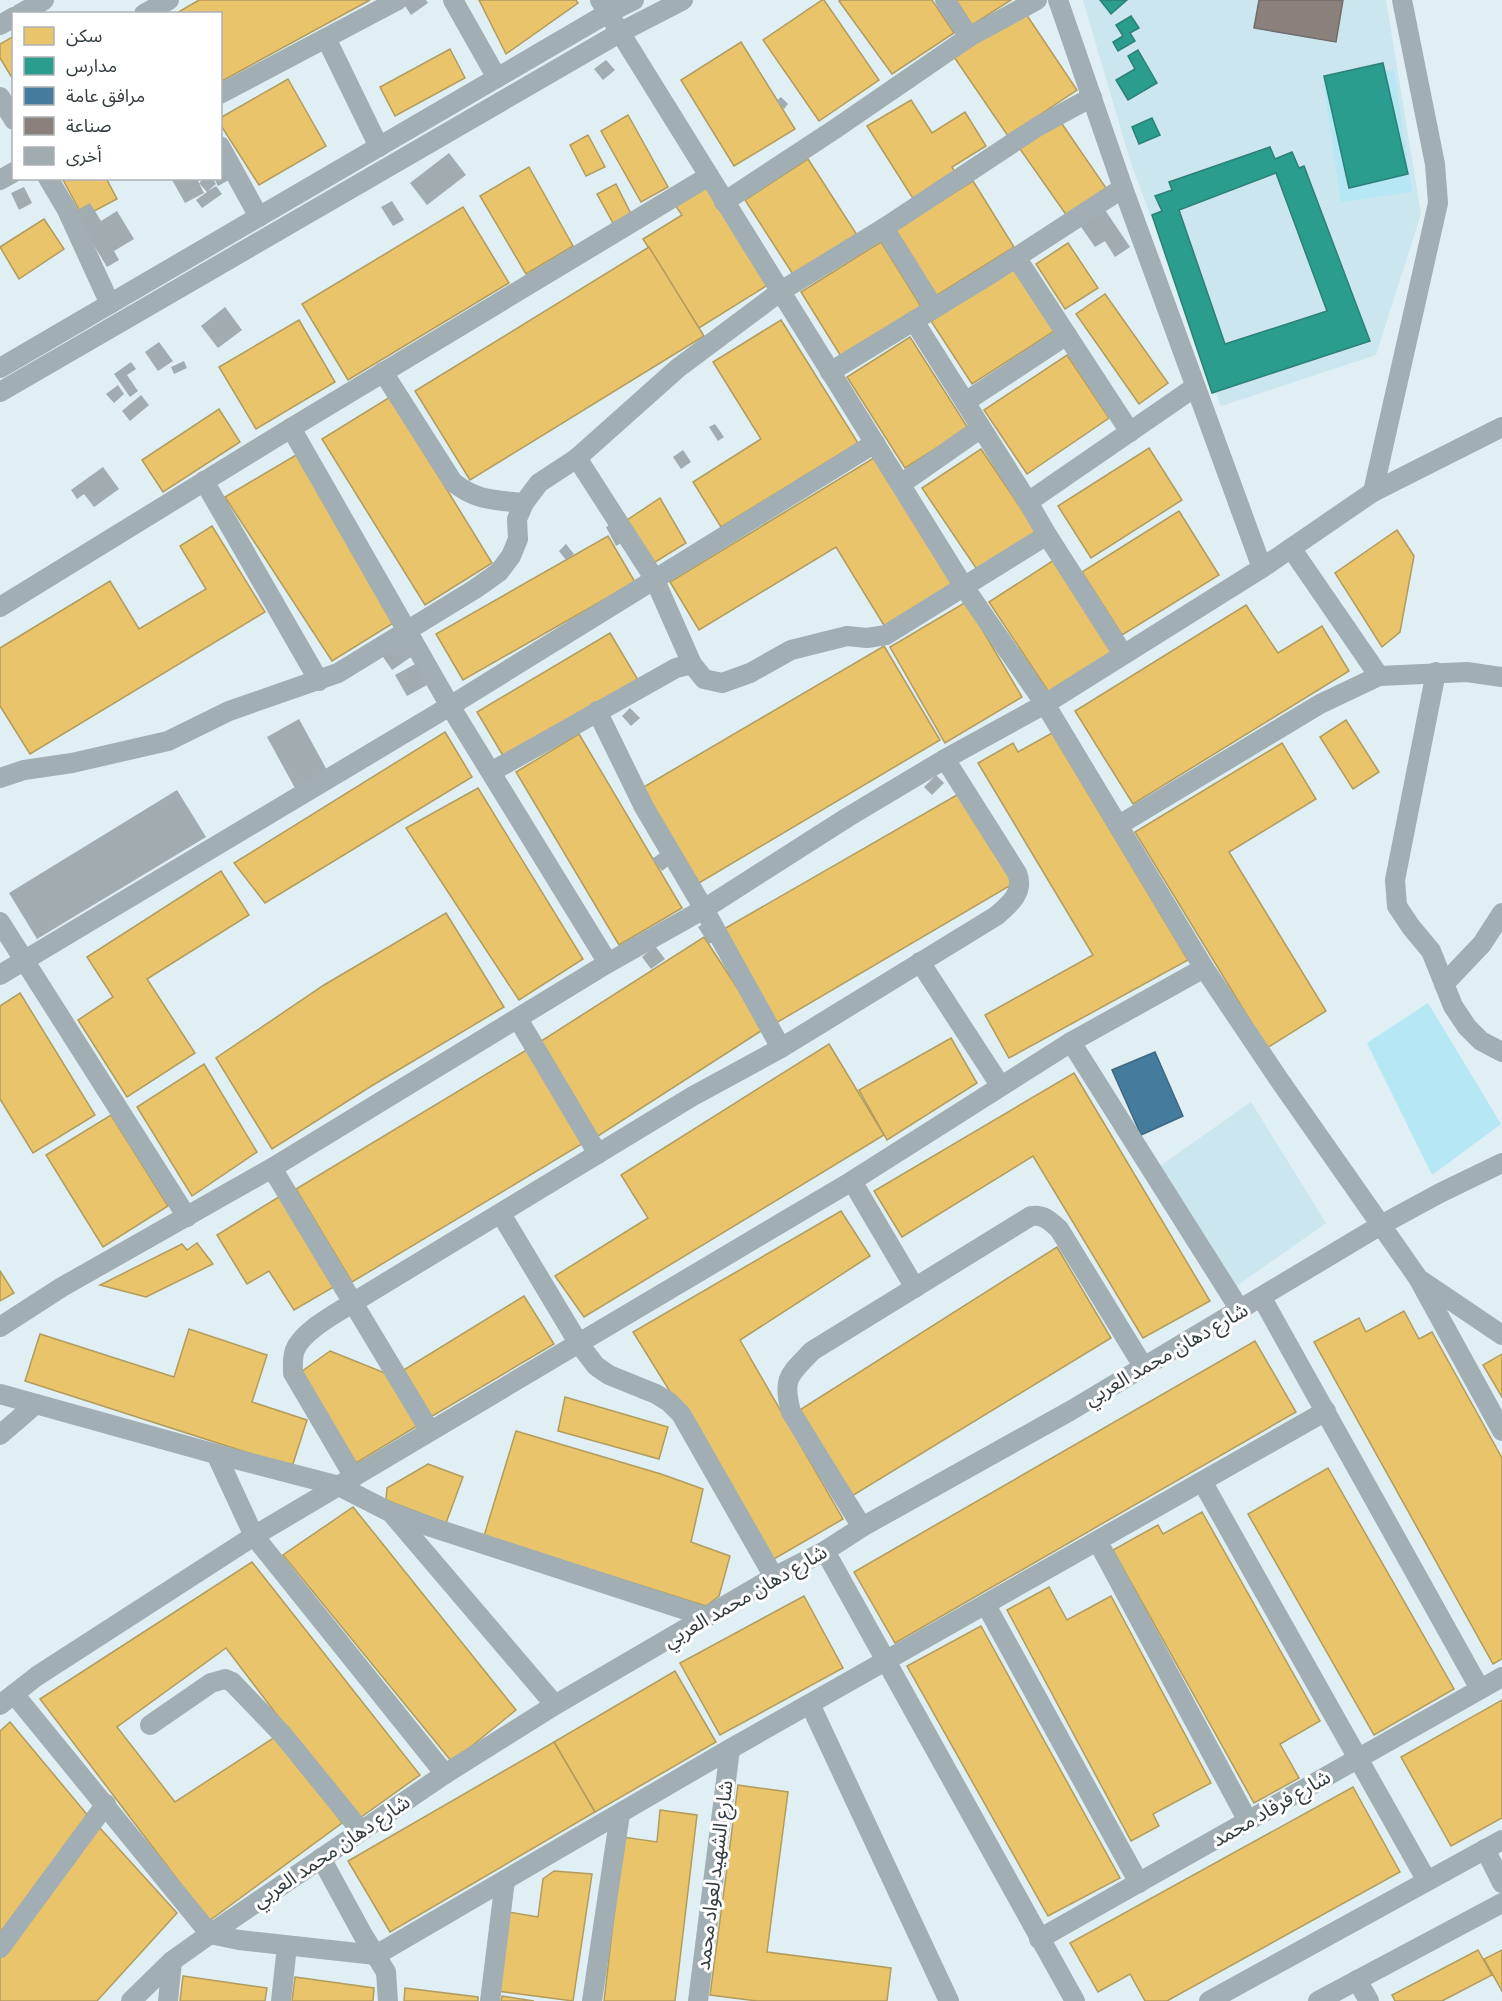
<svg xmlns="http://www.w3.org/2000/svg" width="1502" height="2001" viewBox="0 0 1502 2001" font-family="Bitter,'Noto Sans Arabic',serif">
  <style>
    .built { fill: #cbe6ee }
    .green { fill: #b5e7f5 }
    .homes { fill: #e9c46a; stroke: #b29c5d; stroke-width: 1.5 }
    .schools { fill: #2a9d8f; stroke: #2c8077; stroke-width: 1.5; fill-rule: evenodd }
    .public { fill: #457b9d; stroke: #3f6881; stroke-width: 1.5 }
    .industry { fill: #8a817c; stroke: #706d6a; stroke-width: 1.5 }
    .building { fill: #a0acb0 }
    .lines { fill: none; stroke-linecap: round; stroke-linejoin: round }
    .street { stroke: #a1aeb3; stroke-width: 20 }
    .labels { text-anchor: middle; dominant-baseline: central; stroke-width: 6; stroke-linejoin: round; paint-order: stroke }
    .street-label { font-size: 20px; fill: #323d40; stroke: #fff }
  </style>
  <rect width="100%" height="100%" fill="#dfeff4"/>
  <!-- built -->
  <g class="built">
    <path d="M1083,0H1386L1421,214L1376,355L1221,406L1130,160Z"/>
    <path d="M1251,1102L1326,1223L1231,1290L1157,1168Z"/>
  </g>
  <!-- green -->
  <g class="green">
    <path d="M1394,70L1412,192L1341,202L1323,80Z"/>
    <path d="M1428,1003L1501,1124L1432,1175L1367,1043Z"/>
  </g>
  <!-- homes -->
  <g class="homes">
    <path d="M199,0H370L220,82V14H175Z"/>
    <path d="M479,0H576L578,3L506,54Z"/>
    <path d="M822,0H824L879,80L819,121L763,40Z"/>
    <path d="M841,0H932L954,33L892,74L839,1Z"/>
    <path d="M956,0H1011L972,25Z"/>
    <path d="M1024,11L1077,90L1008,136L954,57Z"/>
    <path d="M14,36V81L0,58V44Z"/>
    <path d="M741,42L795,129L734,166L681,80Z"/>
    <path d="M450,49L465,78L395,116L380,87Z"/>
    <path d="M288,79L326,146L259,185L220,124V118Z"/>
    <path d="M911,100L932,133L965,112L986,146L952,167L956,174L914,200L867,126Z"/>
    <path d="M628,115L668,187L641,202L601,131Z"/>
    <path d="M1060,121L1106,188L1067,216L1020,149Z"/>
    <path d="M588,135L605,167L586,176L570,145Z"/>
    <path d="M808,159L859,238L796,279L745,200Z"/>
    <path d="M529,167L573,246L526,274L480,196Z"/>
    <path d="M62,178H106L117,199L83,217Z"/>
    <path d="M973,181L1014,247L934,297L893,231Z"/>
    <path d="M616,184L631,214L613,223L597,194Z"/>
    <path d="M709,184L771,283L699,328L643,239L682,215L675,205Z"/>
    <path d="M463,207L509,283L348,380L302,304Z"/>
    <path d="M44,219L64,249L19,279L0,247Z"/>
    <path d="M881,242L922,308L842,358L801,292Z"/>
    <path d="M1068,243L1098,288L1065,309L1036,264Z"/>
    <path d="M649,247L704,336L470,480L415,391Z"/>
    <path d="M1015,267L1056,330L972,384L931,321Z"/>
    <path d="M1105,294L1168,383L1139,404L1076,314Z"/>
    <path d="M299,320L335,382L256,429L219,367Z"/>
    <path d="M781,320L858,443L721,527L693,482L761,439L713,362Z"/>
    <path d="M910,337L968,428L905,468L847,377Z"/>
    <path d="M1067,355L1109,418L1027,474L984,410Z"/>
    <path d="M390,397L492,563L425,605L322,439Z"/>
    <path d="M219,409L240,442L163,492L142,460Z"/>
    <path d="M1149,448L1182,500L1091,558L1058,506Z"/>
    <path d="M981,449L1039,535L980,574L922,488Z"/>
    <path d="M296,455L395,622L332,661L225,497Z"/>
    <path d="M877,456L955,585L885,627L836,547L699,630L670,582Z"/>
    <path d="M660,498L686,543L652,564L624,522Z"/>
    <path d="M1179,511L1219,575L1122,635L1082,572Z"/>
    <path d="M212,526L265,612L30,754L0,706V648L110,581L139,629L206,589L180,546Z"/>
    <path d="M1397,530L1414,556L1400,632L1382,647L1335,573Z"/>
    <path d="M608,536L635,582L463,680L436,634Z"/>
    <path d="M1054,560L1114,651L1050,694L989,602Z"/>
    <path d="M966,602L1022,697L945,743L890,647Z"/>
    <path d="M1246,605L1278,653L1322,626L1349,671L1133,804L1075,711Z"/>
    <path d="M610,633L638,680L505,759L477,712Z"/>
    <path d="M884,646L940,740L699,883L642,788Z"/>
    <path d="M1346,720L1379,772L1353,789L1320,737Z"/>
    <path d="M445,732L472,777L265,903L234,863Z"/>
    <path d="M1052,733L1188,960L1009,1058L985,1015L1093,955L978,763L1013,743L1018,752Z"/>
    <path d="M579,734L682,908L619,945L516,772Z"/>
    <path d="M1282,743L1316,799L1229,852L1326,1011L1267,1048L1135,832Z"/>
    <path d="M478,788L583,959L519,1000L406,828Z"/>
    <path d="M962,792L1018,881L776,1023L722,930Z"/>
    <path d="M221,871L249,915L147,979L195,1053L127,1097L78,1020L113,997L87,957Z"/>
    <path d="M446,913L504,1007L373,1085L272,1149L216,1058L324,985Z"/>
    <path d="M704,937L764,1029L595,1138L535,1045Z"/>
    <path d="M20,993L95,1115L33,1153L0,1099V1006Z"/>
    <path d="M951,1038L977,1083L887,1140L859,1090Z"/>
    <path d="M829,1044L884,1135L584,1317L555,1276L648,1218L621,1175Z"/>
    <path d="M528,1049L585,1142L352,1282L296,1189Z"/>
    <path d="M204,1064L257,1152L192,1196L137,1107Z"/>
    <path d="M1074,1073L1210,1301L1143,1338L1033,1156L902,1237L874,1191Z"/>
    <path d="M111,1115L168,1206L103,1247L46,1155Z"/>
    <path d="M282,1195L337,1285L294,1310L269,1271L247,1284L217,1235Z"/>
    <path d="M841,1211L870,1256L740,1340L843,1519L774,1559L633,1332Z"/>
    <path d="M197,1243L213,1264L146,1297L100,1285L182,1244L187,1250Z"/>
    <path d="M1057,1247L1111,1338L847,1499L795,1413Z"/>
    <path d="M0,1271L14,1293L0,1301Z"/>
    <path d="M524,1296L554,1344L429,1418L402,1371Z"/>
    <path d="M1404,1311L1419,1339L1432,1332L1502,1458V1659L1493,1664L1314,1342L1359,1318L1366,1332Z"/>
    <path d="M189,1329L267,1355L252,1402L307,1420L292,1467L25,1381L40,1334L174,1377Z"/>
    <path d="M1255,1341L1296,1412L895,1643L854,1572Z"/>
    <path d="M330,1351L395,1377L422,1423L356,1463L301,1372Z"/>
    <path d="M1502,1354V1397L1483,1365Z"/>
    <path d="M565,1397L668,1427L659,1459L558,1431Z"/>
    <path d="M516,1431L661,1474L703,1489L691,1542L730,1556L719,1596L706,1606L484,1536Z"/>
    <path d="M428,1464L463,1477L446,1523L386,1500L387,1488Z"/>
    <path d="M1328,1468L1454,1689L1374,1735L1248,1514Z"/>
    <path d="M353,1507L516,1710L452,1762L283,1555Z"/>
    <path d="M1202,1512L1320,1721L1280,1744L1299,1778L1254,1803L1113,1550L1158,1525L1163,1534Z"/>
    <path d="M252,1562L420,1775L357,1820L226,1648L117,1727L175,1802L278,1735L342,1823L209,1921L40,1699Z"/>
    <path d="M1049,1587L1067,1620L1111,1596L1211,1783L1153,1814L1159,1826L1131,1841L1007,1610Z"/>
    <path d="M804,1596L843,1668L720,1735L680,1663Z"/>
    <path d="M981,1626L1120,1878L1048,1916L907,1666Z"/>
    <path d="M675,1671L716,1742L595,1812L554,1742Z"/>
    <path d="M1502,1700V1818L1451,1846L1401,1757Z"/>
    <path d="M10,1722L90,1818L0,1940V1731Z"/>
    <path d="M554,1742L595,1812L390,1932L348,1861Z"/>
    <path d="M738,1785L788,1792L767,1952L891,1968L887,2001H757L710,1995Z"/>
    <path d="M1353,1787L1400,1872L1167,2001H1145L1130,1974L1098,1992L1070,1943Z"/>
    <path d="M660,1810L697,1815L675,2001H604L623,1837L657,1842Z"/>
    <path d="M99,1827L177,1913L97,2001H0V1958Z"/>
    <path d="M554,1871L592,1874L573,2001L497,1991L509,1912L538,1917L543,1879Z"/>
    <path d="M1478,1950L1492,1975L1442,2001H1395L1392,1995Z"/>
    <path d="M1502,1950V1991L1484,1959Z"/>
    <path d="M183,1976L267,1988L265,2001H180Z"/>
    <path d="M295,1977L374,1988L373,2001H292Z"/>
    <path d="M405,1988L478,1997V2001H404Z"/>
    <path d="M502,1996L534,2001H501Z"/>
  </g>
  <!-- schools -->
  <g class="schools">
    <path d="M1100,0H1127L1111,14Z"/>
    <path d="M1131,16L1139,28L1130,33L1135,41L1118,51L1113,42L1123,36L1116,25Z"/>
    <path d="M1138,50L1157,83L1128,100L1116,80L1135,69L1128,56Z"/>
    <path d="M1383,63L1408,174L1349,188L1324,76Z"/>
    <path d="M1152,118L1160,135L1139,144L1132,127Z"/>
    <path d="M1270,147L1275,159L1292,152L1299,168L1304,166L1370,341L1212,393L1152,215L1162,211L1155,196L1172,190L1169,182ZM1276,173L1327,311L1225,344L1179,210Z"/>
  </g>
  <!-- public -->
  <path class="public" d="M1155,1052L1183,1116L1141,1135L1112,1070Z"/>
  <!-- industry -->
  <path class="industry" d="M1259,0H1343L1336,42L1254,28Z"/>
  <!-- building -->
  <g class="building">
    <path d="M407,0H426L428,3L411,15L403,3Z"/>
    <path d="M606,60L615,70L603,80L594,69Z"/>
    <path d="M781,97L788,104L784,109L776,101Z"/>
    <path d="M449,153L466,175L427,205L410,183Z"/>
    <path d="M220,165L229,180L218,186L214,178H220Z"/>
    <path d="M171,178H202L198,181L204,193L185,203Z"/>
    <path d="M204,178H212L216,184L208,191L216,186L222,194L202,208L196,200L207,192L199,183Z"/>
    <path d="M24,187L32,203L19,210L11,193Z"/>
    <path d="M392,201L404,220L393,226L381,207Z"/>
    <path d="M90,203L101,221L117,211L134,239L114,251L119,260L107,267L74,212Z"/>
    <path d="M1101,204L1130,247L1115,257L1105,241L1095,247L1077,221Z"/>
    <path d="M225,307L242,330L218,348L201,326Z"/>
    <path d="M159,342L173,361L158,371L145,352Z"/>
    <path d="M184,361L187,368L174,374L171,367Z"/>
    <path d="M131,362L136,369L127,375L138,391L130,397L114,374Z"/>
    <path d="M118,385L124,394L114,403L106,394Z"/>
    <path d="M141,395L149,405L130,421L122,411Z"/>
    <path d="M715,424L724,437L718,441L709,427Z"/>
    <path d="M683,450L691,462L681,469L673,457Z"/>
    <path d="M103,467L119,489L94,507L84,494L77,499L71,490Z"/>
    <path d="M615,522L626,540L616,546L606,527Z"/>
    <path d="M566,544L574,554L566,560L559,551Z"/>
    <path d="M402,639L414,655L392,670L381,654Z"/>
    <path d="M417,663L429,684L407,696L395,675Z"/>
    <path d="M630,708L640,718L631,726L622,716Z"/>
    <path d="M299,719L328,772L296,790L267,737Z"/>
    <path d="M936,775L944,783L932,795L924,787Z"/>
    <path d="M177,790L206,837L37,939L9,893Z"/>
    <path d="M663,851L672,863L662,871L652,859Z"/>
    <path d="M708,921L719,938L709,944L698,927Z"/>
    <path d="M655,946L665,959L651,969L642,957Z"/>
  </g>
  <g class="lines">
    <!-- street -->
    <g class="street">
      <path d="M453,0L497,78"/>
      <path d="M600,0L964,587L1045,704L1204,968L1280,1081L1418,1278L1502,1431"/>
      <path d="M945,0L969,37"/>
      <path d="M1058,0L1123,188L1262,568"/>
      <path d="M20,14L44,0"/>
      <path d="M144,14L169,0"/>
      <path d="M0,25L14,17"/>
      <path d="M326,38L379,147"/>
      <path d="M220,94L398,0"/>
      <path d="M0,97L14,120"/>
      <path d="M220,146L259,217"/>
      <path d="M48,178L67,210L110,304"/>
      <path d="M0,180L14,172"/>
      <path d="M724,202L835,129L969,37L1037,0"/>
      <path d="M884,228L934,308"/>
      <path d="M1016,257L1130,432"/>
      <path d="M914,321L1028,502"/>
      <path d="M0,368L608,13L634,0"/>
      <path d="M383,372L453,482C476,501 496,500 524,503"/>
      <path d="M830,372L989,275L1123,188"/>
      <path d="M0,392L621,32L683,0"/>
      <path d="M965,402L1067,335"/>
      <path d="M291,428L450,706L608,963"/>
      <path d="M204,481L319,681"/>
      <path d="M901,484L981,428"/>
      <path d="M1373,492L1438,203L1435,164L1402,0"/>
      <path d="M1047,535L1123,654"/>
      <path d="M1291,548L1379,676L1467,672L1502,677"/>
      <path d="M0,607L291,428L709,176"/>
      <path d="M692,664L704,679L722,683L750,673L791,650L847,636L867,638L886,635L1047,535L1028,502L1195,387"/>
      <path d="M1436,672L1395,880L1397,906L1411,927L1431,951L1453,1006L1467,1027L1481,1041L1502,1052"/>
      <path d="M597,711L644,807L704,909L781,1048"/>
      <path d="M491,772L676,668L692,664L654,578L577,458"/>
      <path d="M0,778L24,770L72,763L168,741L229,711L338,673L475,589L499,572L511,556L518,539L517,519L524,503L539,483L577,458L678,368L781,291L884,228L1037,127L1092,97"/>
      <path d="M1119,825L1320,704L1379,676"/>
      <path d="M0,922L187,1217"/>
      <path d="M920,962L1000,1085"/>
      <path d="M0,975L450,706L875,443"/>
      <path d="M1444,984L1482,944L1502,913"/>
      <path d="M518,1019L598,1154"/>
      <path d="M1071,1042L1240,1310"/>
      <path d="M272,1168L430,1431"/>
      <path d="M852,1181L915,1288"/>
      <path d="M501,1214L579,1344L596,1366L609,1375L656,1394L669,1402L681,1414L774,1577"/>
      <path d="M1422,1281L1502,1335"/>
      <path d="M1262,1298L1480,1689"/>
      <path d="M0,1327L62,1287L272,1168L608,963L704,909L848,817L945,759L1045,704L1262,568L1373,492L1502,427"/>
      <path d="M0,1394L216,1454L339,1486L390,1512L428,1526L707,1617"/>
      <path d="M0,1435L36,1404"/>
      <path d="M216,1454L254,1536L445,1774"/>
      <path d="M354,1477L293,1373C293,1365 292,1358 295,1350C302,1331 337,1313 354,1302L693,1096L781,1048L996,916C1009,905 1025,892 1017,873L945,759"/>
      <path d="M1203,1483L1427,1881"/>
      <path d="M393,1515L555,1705"/>
      <path d="M862,1527L791,1412C782,1378 789,1375 812,1351L1031,1216C1043,1214 1049,1220 1059,1229L1143,1366"/>
      <path d="M1098,1542L1248,1821"/>
      <path d="M825,1551L1075,2001"/>
      <path d="M986,1605L1139,1883"/>
      <path d="M14,1694L210,1934L239,1940L376,1955L730,1749L1326,1411"/>
      <path d="M810,1704L949,2001"/>
      <path d="M0,1705L37,1676L254,1536L852,1181L1071,1042L1204,968"/>
      <path d="M150,1725L211,1683L225,1679L232,1682L283,1735L361,1831"/>
      <path d="M1485,1849L1502,1883"/>
      <path d="M321,1858L363,1935L386,1972L388,2001"/>
      <path d="M1039,1939L1502,1677"/>
      <path d="M0,1948L106,1804"/>
      <path d="M1357,1980L1369,2001"/>
      <path d="M131,2001L172,1961L210,1934L445,1774L555,1705L774,1577L825,1551L862,1527L1070,1411L1381,1225L1440,1193L1502,1163"/>
      <path d="M168,2001L172,1961"/>
      <path d="M281,2001L287,1946"/>
      <path d="M490,2001L505,1880"/>
      <path d="M592,2001L620,1814"/>
      <path d="M698,2001L730,1749"/>
      <path d="M1209,2001L1502,1840"/>
      <path d="M1318,2001L1502,1903"/>
    </g>
  </g>
  <g class="labels">
    <!-- street labels -->
    <g class="street-label">
      <text transform="translate(1166 1354) rotate(-30)">شارع دهان محمد العربي</text>
      <text transform="translate(745 1596) rotate(-30)">شارع دهان محمد العربي</text>
      <text transform="translate(1271 1808) rotate(-30)">شارع فرفاد محمد</text>
      <text transform="translate(331 1851) rotate(-34)">شارع دهان محمد العربي</text>
      <text transform="translate(714 1875) rotate(-83)">شارع الشهيد لعواد محمد</text>
    </g>
  </g>
  <!-- legend -->
  <rect x="12" y="12" width="210" height="168" fill="#ffffff" stroke="#adb1b3" stroke-width="1.5"/>
  <rect x="24" y="27" width="30" height="18" fill="#e9c46a" stroke="#adb1b3" stroke-width="1.5"/>
  <text x="66" y="42" font-size="18" fill="#323d40">سكن</text>
  <rect x="24" y="57" width="30" height="18" fill="#2a9d8f" stroke="#adb1b3" stroke-width="1.5"/>
  <text x="66" y="72" font-size="18" fill="#323d40">مدارس</text>
  <rect x="24" y="87" width="30" height="18" fill="#457b9d" stroke="#adb1b3" stroke-width="1.5"/>
  <text x="66" y="102" font-size="18" fill="#323d40">مرافق عامة</text>
  <rect x="24" y="117" width="30" height="18" fill="#8a817c" stroke="#adb1b3" stroke-width="1.5"/>
  <text x="66" y="132" font-size="18" fill="#323d40">صناعة</text>
  <rect x="24" y="147" width="30" height="18" fill="#a0acb0" stroke="#adb1b3" stroke-width="1.5"/>
  <text x="66" y="162" font-size="18" fill="#323d40">أخرى</text>
</svg>
